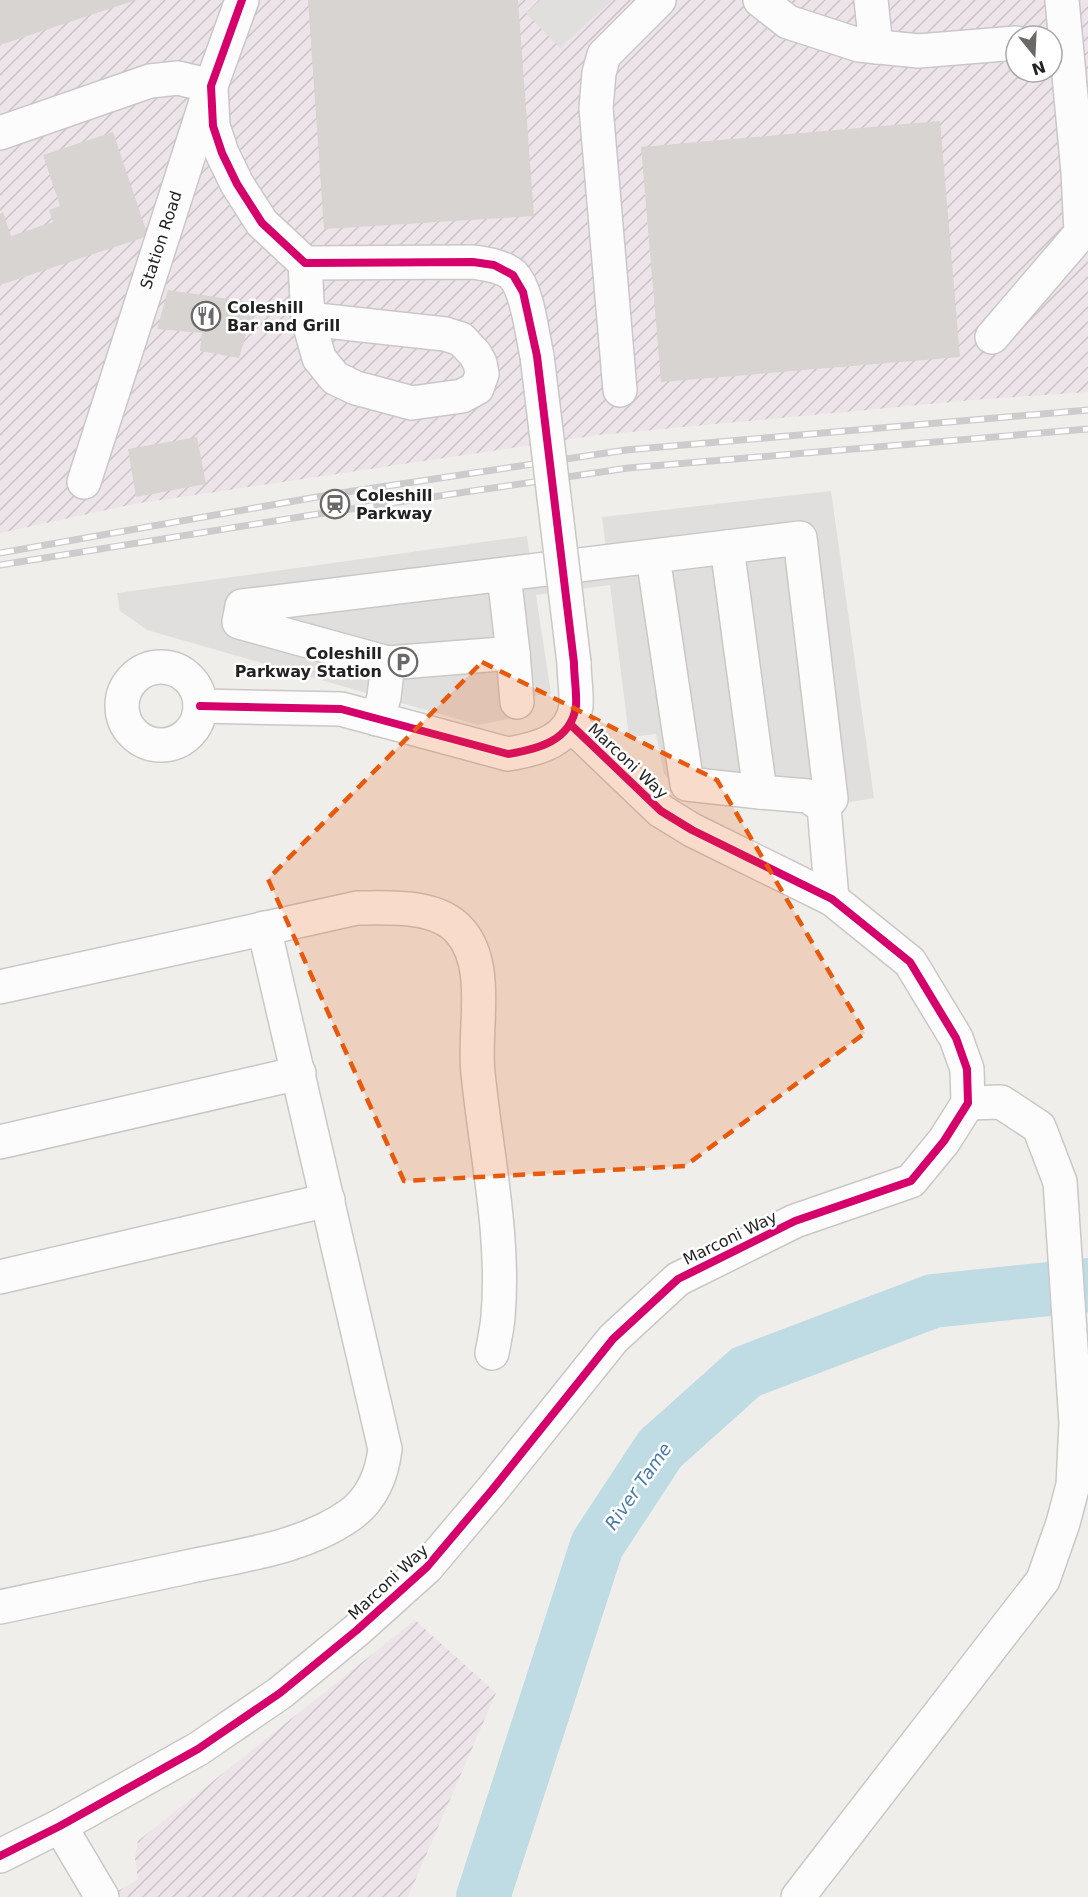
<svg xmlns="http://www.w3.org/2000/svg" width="1088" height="1897" viewBox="0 0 1088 1897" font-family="'DejaVu Sans',sans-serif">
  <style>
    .industrial { fill: url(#industrial-furrows); fill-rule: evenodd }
    .parking { fill: #e0dfde }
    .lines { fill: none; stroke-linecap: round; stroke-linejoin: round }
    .river { stroke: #bfdbe3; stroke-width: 54 }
    .building { fill: #d7d4d2 }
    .minor-casing { stroke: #c9c8c7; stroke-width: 36 }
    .minor { stroke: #fdfcfc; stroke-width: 33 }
    .rail-casing { stroke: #ccc; stroke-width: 7 }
    .rail { stroke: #fff; stroke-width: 4.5; stroke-dasharray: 14; stroke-linecap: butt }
    .minor-bridge-casing { stroke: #c9c8c7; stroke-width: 36; stroke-linecap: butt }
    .minor-bridge { stroke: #fdfcfc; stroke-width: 33 }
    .cycleway-casing { stroke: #fff; stroke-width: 11 }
    .cycleway { stroke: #d6006c; stroke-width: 8 }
    .marked { fill: #e8590c; fill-opacity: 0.2; stroke: #e8590c; stroke-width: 4.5; stroke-dasharray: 12 8; stroke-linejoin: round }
    .labels { text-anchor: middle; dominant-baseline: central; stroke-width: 5; stroke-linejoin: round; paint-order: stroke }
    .street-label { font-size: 16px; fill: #222; stroke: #fff }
    .poi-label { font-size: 16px; font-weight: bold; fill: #222; stroke: #fff; text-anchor: start }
    .water-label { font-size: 18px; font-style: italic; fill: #4a7aab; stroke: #fff }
  </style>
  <defs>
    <pattern id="industrial-furrows" width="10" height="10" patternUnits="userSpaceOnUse" patternTransform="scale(1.5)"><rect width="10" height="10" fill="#ede4e9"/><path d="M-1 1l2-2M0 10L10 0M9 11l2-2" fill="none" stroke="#cbc3c8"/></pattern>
  </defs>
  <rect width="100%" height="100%" fill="#f0eeeb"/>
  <!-- industrial -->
  <g class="industrial">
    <path d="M0,0H1088V392L973,400L599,435L134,504L0,533ZM1016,36H1052V72H1016Z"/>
    <path d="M415,1620L496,1693L408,1897H108L138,1879L135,1858L138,1841Z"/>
  </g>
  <!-- parking -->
  <g class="parking">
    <path d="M540,0H612L560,48L526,13Z"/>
    <path d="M831,491L874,798L800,811L693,801L664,774L656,734L629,737L610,585L536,595L551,694L528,696L530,715L478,725L147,630L120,611L117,593L527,536L530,557L606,549L602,517Z"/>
  </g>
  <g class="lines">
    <!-- river -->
    <path class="river" d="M483,1897L597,1545L660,1449L746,1372L933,1301L1088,1285"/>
  </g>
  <!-- building -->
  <g class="building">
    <path d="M0,0H136L0,45Z"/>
    <path d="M308,0H518L534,216L324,229Z"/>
    <path d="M940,121L960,357L661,382L641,147Z"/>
    <path d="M113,132L148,236L0,285V214L3,212L11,236L53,222L49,210L60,206L43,155Z"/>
    <path d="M168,290L255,303L239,358L200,351L202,333L157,329Z"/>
    <path d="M197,437L206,484L136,497L128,449Z"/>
  </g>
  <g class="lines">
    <!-- minor casing -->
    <g class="minor-casing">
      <g id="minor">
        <path d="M760,0L788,22L859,45L919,51L1016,43"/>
        <path d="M871,0L876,47"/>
        <path d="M211,86L213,126L222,153L237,184L262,223L305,263L308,319L319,358L335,378L356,388L412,403L462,396L477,388L482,374L480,363L475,354L461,339L445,334L308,319"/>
        <path d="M0,133L150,81L178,78L211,86"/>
        <path d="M305,263L473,262C486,264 503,266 513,275C528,290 532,335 537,356"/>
        <path d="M992,337L1081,233L1078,172L1062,0"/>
        <path d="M620,390L596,108L599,73L604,55L659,0"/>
        <path d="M84,482L211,86L242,0"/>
        <path d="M653,557L687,784L760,792"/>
        <path d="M504,575L513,653L388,663L239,622L242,606L727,547"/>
        <path d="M513,653L517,702"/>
        <circle cx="161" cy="706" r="39"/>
        <path d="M200,706L341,709L508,754C538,749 571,741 576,706C577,693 574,677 574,663"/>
        <path d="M377,719L384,697L388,663"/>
        <path d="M824,807L808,796L760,792L727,547L800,538L831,799L824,807L832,899"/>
        <path d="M0,987L357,908C389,908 437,904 460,931C491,966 473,1030 478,1073C486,1153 505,1236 498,1317C497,1329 494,1342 492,1353"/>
        <path d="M0,1142L299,1073"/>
        <path d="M0,1277L328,1200"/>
        <path d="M0,1607C62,1594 125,1580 187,1567C242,1555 303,1548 350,1515C372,1499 382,1474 385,1449L264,928"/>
        <path d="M60,1826L102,1897"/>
        <path d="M0,1856L60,1826L198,1749L280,1693L357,1630L427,1567L492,1490L613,1339L678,1279L795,1221L911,1181L944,1141L968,1103L967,1069L956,1038L910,962L832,899L692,830L661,811L571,725"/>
        <path d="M798,1897L1043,1580L1063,1523L1073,1485L1076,1423L1060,1182L1039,1127L1001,1102L968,1103"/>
      </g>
    </g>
    <!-- minor -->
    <use href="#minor" class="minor"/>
    <!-- rail casing -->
    <g class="rail-casing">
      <g id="rail">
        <path d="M0,553L334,494L626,450L1088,410"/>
        <path d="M0,565L337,511L628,468L1088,429"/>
      </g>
    </g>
    <!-- rail -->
    <use href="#rail" class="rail"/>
    <!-- minor-bridge casing -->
    <g class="minor-bridge-casing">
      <path id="minor-bridge" d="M537,356L574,663"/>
    </g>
    <!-- minor-bridge -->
    <use href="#minor-bridge" class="minor-bridge"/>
    <!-- cycleway casing -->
    <g class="cycleway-casing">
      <g id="cycleway">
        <path d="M200,706L341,709L508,754C538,749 571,741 576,706C577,693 574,677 574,663L537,356L523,292L513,275L494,265L473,262L305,263L262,223L237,184L222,153L213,126L211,86L242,0"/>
        <path d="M0,1856L60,1826L198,1749L280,1693L357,1630L427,1567L492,1490L613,1339L678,1279L795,1221L911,1181L944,1141L968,1103L967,1069L956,1038L910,962L832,899L692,830L661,811L571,725"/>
      </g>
    </g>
    <!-- cycleway -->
    <use href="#cycleway" class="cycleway"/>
  </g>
  <!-- marked area -->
  <path class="marked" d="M482,662L717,780L865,1033L685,1166L404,1181L268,879Z"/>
  <!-- icons -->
  <defs>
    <g id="restaurant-ring" transform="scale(1.5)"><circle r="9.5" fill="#fff" stroke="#6a6968" stroke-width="1.5"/><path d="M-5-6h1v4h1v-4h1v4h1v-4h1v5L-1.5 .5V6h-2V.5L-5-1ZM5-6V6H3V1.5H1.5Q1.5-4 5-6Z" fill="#6a6968"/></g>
    <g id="station-ring" transform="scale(1.5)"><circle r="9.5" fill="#fff" stroke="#6a6968" stroke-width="1.5"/><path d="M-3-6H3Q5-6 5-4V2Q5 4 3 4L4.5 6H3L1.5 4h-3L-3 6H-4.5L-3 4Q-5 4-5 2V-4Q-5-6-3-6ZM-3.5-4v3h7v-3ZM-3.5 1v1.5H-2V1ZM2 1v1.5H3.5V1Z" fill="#6a6968"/></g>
    <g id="parking-ring" transform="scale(1.5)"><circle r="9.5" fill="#fff" stroke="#6a6968" stroke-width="1.5"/><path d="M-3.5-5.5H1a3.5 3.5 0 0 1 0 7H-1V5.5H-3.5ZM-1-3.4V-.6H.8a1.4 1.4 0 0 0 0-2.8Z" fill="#6a6968"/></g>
  </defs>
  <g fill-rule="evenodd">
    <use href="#restaurant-ring" x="206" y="316"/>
    <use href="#station-ring" x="335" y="504"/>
    <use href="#parking-ring" x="403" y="662"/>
  </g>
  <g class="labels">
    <!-- street labels -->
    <g class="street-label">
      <text transform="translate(161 240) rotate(-72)">Station Road</text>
      <text transform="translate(628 761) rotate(43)">Marconi Way</text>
      <text transform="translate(730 1238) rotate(-26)">Marconi Way</text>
      <text transform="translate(388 1582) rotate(-43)">Marconi Way</text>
    </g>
    <!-- poi labels -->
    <g class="poi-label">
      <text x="227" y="307">Coleshill<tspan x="227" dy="18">Bar and Grill</tspan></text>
      <text x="356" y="495">Coleshill<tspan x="356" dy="18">Parkway</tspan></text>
      <text x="382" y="653" text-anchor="end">Coleshill<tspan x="382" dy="18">Parkway Station</tspan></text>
    </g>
    <!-- water labels -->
    <g class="water-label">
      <text transform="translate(638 1486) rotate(-55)">River Tame</text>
    </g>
  </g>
  <!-- north arrow -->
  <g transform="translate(1034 54) rotate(162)"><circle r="28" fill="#ffffff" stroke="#a7a7a7" stroke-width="1.5"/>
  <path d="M0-4.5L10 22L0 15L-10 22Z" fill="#6a6968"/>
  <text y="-9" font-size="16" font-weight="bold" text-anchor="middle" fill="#222222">N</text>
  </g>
</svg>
